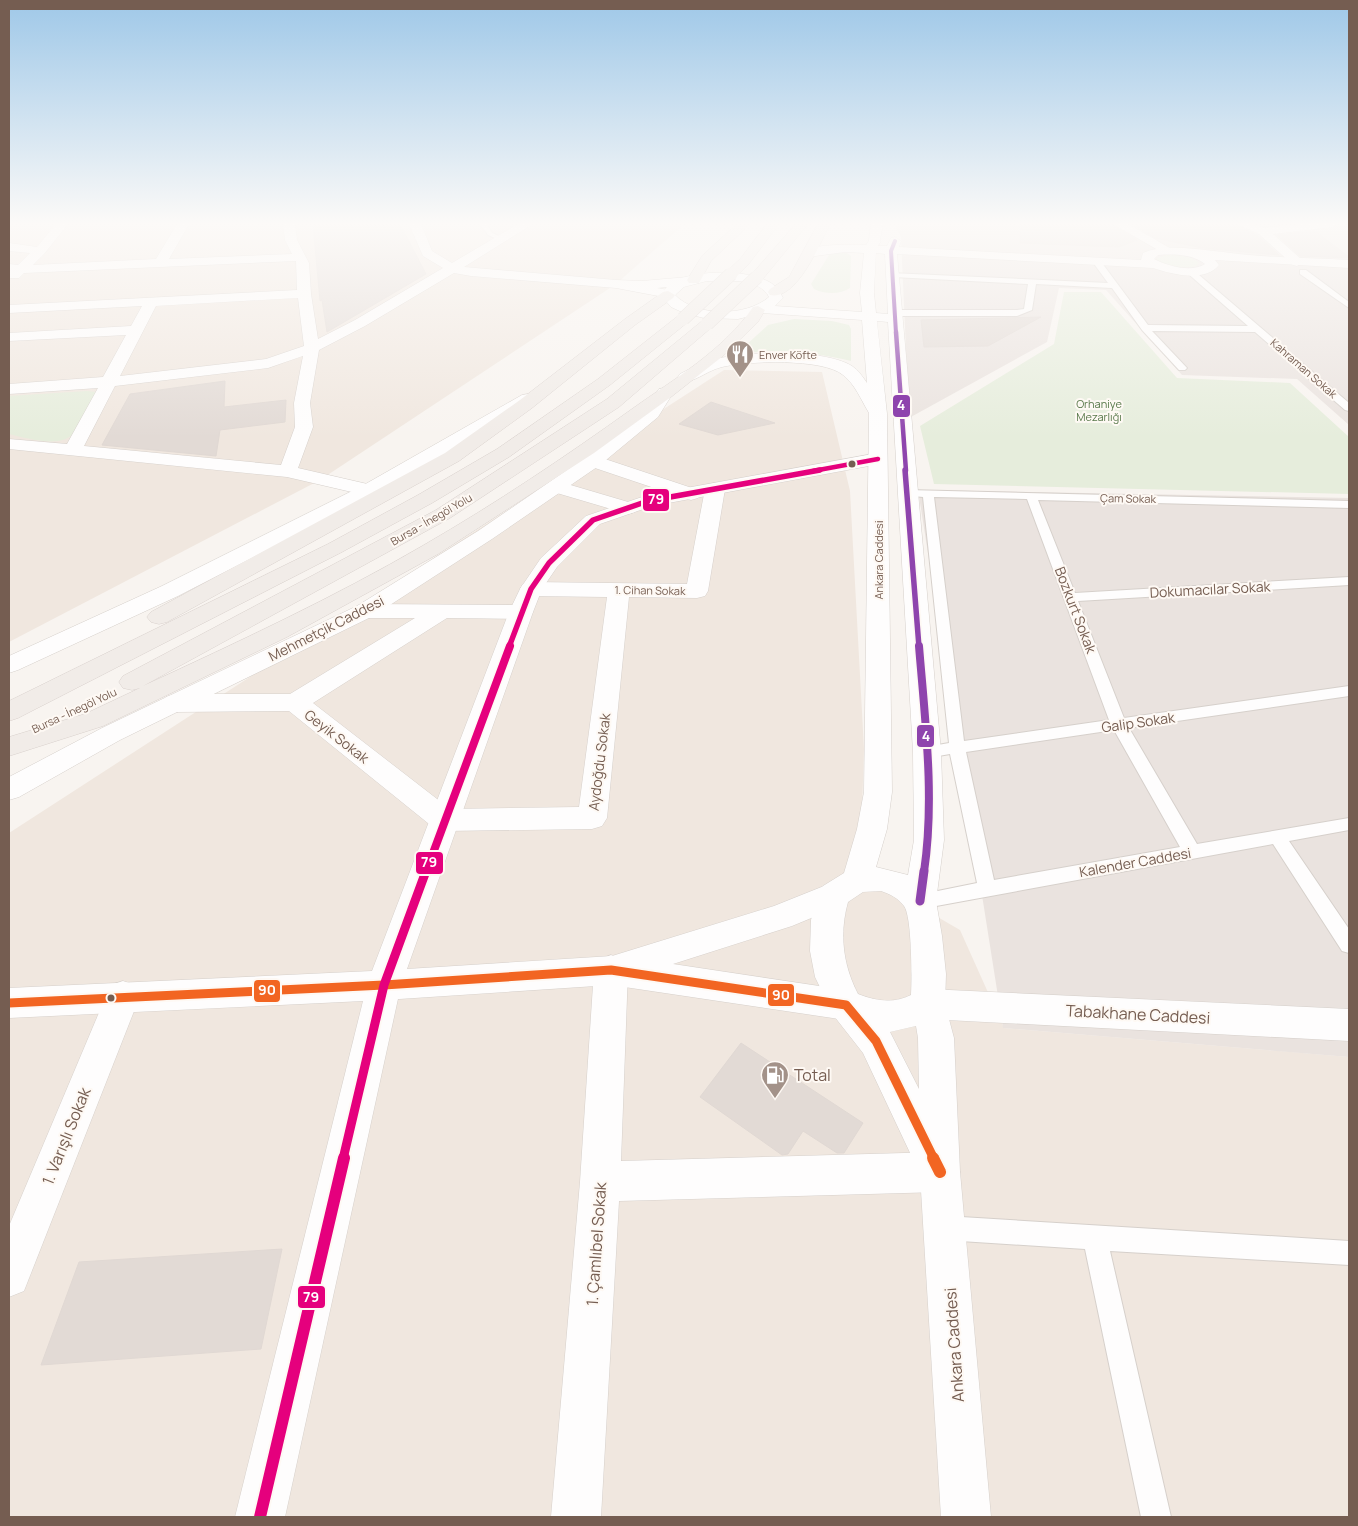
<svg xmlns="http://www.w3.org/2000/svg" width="1358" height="1526" viewBox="0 0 1358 1526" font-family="Manrope,sans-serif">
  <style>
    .residential { fill: #f0e7df }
    .industrial { fill: #eae3df }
    .green { fill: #e6eddc }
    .building { fill: #e2dad5; stroke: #e0d8d3 }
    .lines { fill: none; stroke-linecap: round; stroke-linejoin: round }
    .service-casing { stroke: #d6d0cb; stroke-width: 2 }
    .minor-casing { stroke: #d6d0cb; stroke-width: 1 }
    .tertiary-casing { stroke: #d6d0cb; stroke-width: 1 }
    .secondary-casing { stroke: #d6d0cb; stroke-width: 1 }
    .trunk-casing { stroke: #d9d1cd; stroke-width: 1 }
    .service { fill: #fefdfd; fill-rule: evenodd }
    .minor { fill: #fefdfd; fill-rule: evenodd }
    .tertiary { fill: #fefdfd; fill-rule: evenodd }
    .secondary { fill: #fefdfd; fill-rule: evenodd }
    .trunk { fill: #f1ece8; fill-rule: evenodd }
    .trunk-bridge-casing { stroke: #d9d1cd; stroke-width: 14; stroke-linecap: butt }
    .trunk-bridge { stroke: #f1ece8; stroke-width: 13 }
    .bus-1-far4-casing { stroke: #fef9f4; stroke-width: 5.5 }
    .bus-1-far3-casing { stroke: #fef9f4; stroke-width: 7 }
    .bus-1-far2-casing { stroke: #fef9f4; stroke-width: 9 }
    .bus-1-far1-casing { stroke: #fef9f4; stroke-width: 11 }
    .bus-1-casing { stroke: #fef9f4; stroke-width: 13 }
    .bus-2-far1-casing { stroke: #fef9f4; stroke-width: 13 }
    .bus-2-casing { stroke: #fef9f4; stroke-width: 16 }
    .bus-3-far4-casing { stroke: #fef9f4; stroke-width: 7 }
    .bus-3-far3-casing { stroke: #fef9f4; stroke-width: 9 }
    .bus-3-far2-casing { stroke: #fef9f4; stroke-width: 11 }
    .bus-3-far1-casing { stroke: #fef9f4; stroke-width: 13 }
    .bus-3-casing { stroke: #fef9f4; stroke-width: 16 }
    .bus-1-far4 { stroke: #8e44ad; stroke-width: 4 }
    .bus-1-far3 { stroke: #8e44ad; stroke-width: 4.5 }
    .bus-1-far2 { stroke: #8e44ad; stroke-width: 5.5 }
    .bus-1-far1 { stroke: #8e44ad; stroke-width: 8 }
    .bus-1 { stroke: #8e44ad; stroke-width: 9 }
    .bus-2-far1 { stroke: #f26522; stroke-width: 9 }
    .bus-2 { stroke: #f26522; stroke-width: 12 }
    .bus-3-far4 { stroke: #e5007d; stroke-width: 4.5 }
    .bus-3-far3 { stroke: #e5007d; stroke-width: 5.5 }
    .bus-3-far2 { stroke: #e5007d; stroke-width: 8 }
    .bus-3-far1 { stroke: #e5007d; stroke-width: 9 }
    .bus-3 { stroke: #e5007d; stroke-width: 12 }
    .bus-dot { fill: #755d51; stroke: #fef9f4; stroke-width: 2 }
    .labels { text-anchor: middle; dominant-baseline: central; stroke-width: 4; stroke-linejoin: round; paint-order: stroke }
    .far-poi-label { font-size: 11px; fill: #755d51; stroke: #fef9f4; text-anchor: start }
    .far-street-label { font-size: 11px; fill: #755d51; stroke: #fef9f4 }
    .far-park-label { font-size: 11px; fill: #59794b; stroke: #fef9f4 }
    .street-label { font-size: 14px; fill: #755d51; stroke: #fef9f4 }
    .near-street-label { font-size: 16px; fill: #755d51; stroke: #fef9f4 }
    .near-poi-label { font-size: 16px; fill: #755d51; stroke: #fef9f4; text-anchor: start }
    .line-badge { stroke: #fef9f4; stroke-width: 2 }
    .badge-label { font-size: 14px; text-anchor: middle; font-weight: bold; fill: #fff }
  </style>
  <rect width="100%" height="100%" fill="#f8f4f0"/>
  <!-- residential -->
  <g class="residential">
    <path d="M9,224H684L616,284L320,480L9,642Z"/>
    <path d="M724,370L822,372L850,491L864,749L860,872L960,930L1004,1028L1349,1057V1517H9V833Z"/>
  </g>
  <!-- industrial -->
  <g class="industrial">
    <path d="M894,224H1349V425L1297,379L1182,375L1106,290L1059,288L1047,342L909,418L901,237Z"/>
    <path d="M918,490L1349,498V1057L1003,1028Z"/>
  </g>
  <!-- green -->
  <g class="green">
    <path d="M836,253H847L851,256L850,288C840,295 824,294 814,289L811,284L829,255Z"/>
    <path d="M1165,255C1176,254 1191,255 1199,263L1196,266C1184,269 1166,268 1156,259Z"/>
    <path d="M1064,292H1101L1177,378L1290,383L1349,437V494L934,484L920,426L1054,344Z"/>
    <path d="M794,319L832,321L849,325L851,329V361C813,352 775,349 736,354L768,325Z"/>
    <path d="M87,391L96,392C90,405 84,419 76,431C62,450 27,438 9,434V396Z"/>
  </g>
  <!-- building -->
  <g class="building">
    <path d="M313,224H351L352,226L400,224L426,274L327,332L322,300L320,301Z"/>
    <path d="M1021,224H1111L1137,240L1119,247L1020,243Z"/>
    <path d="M1132,224H1236L1258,236L1279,255L1202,248L1155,238Z"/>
    <path d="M1315,231L1349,257V258L1300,256L1277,235Z"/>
    <path d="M1041,317L988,346L924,347L921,320Z"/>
    <path d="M225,381L224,407L286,400L285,422L220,430L216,456L102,445L130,394Z"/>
    <path d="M711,402L775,423L718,435L679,424Z"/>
    <path d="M741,1043L863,1123L844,1153H837L803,1131L788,1154L782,1155L700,1097Z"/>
    <path d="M282,1249L261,1349L41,1365L79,1262Z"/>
  </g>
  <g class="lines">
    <!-- service casing -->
    <g class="service-casing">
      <g id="service">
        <path d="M480,224H487L492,233L506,239L502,241L488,235Z"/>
        <path d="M1093,259H1099L1148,325L1248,326L1185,271L1192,269L1349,403V411L1345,410L1255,332L1152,331L1187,368L1185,370H1179L1142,330L1112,288L1036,284L1032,310L1017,316H896L892,313L896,310H1017L1024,309L1028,284L893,277H890V273L1108,283L1092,261Z"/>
        <path d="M1300,270H1306L1349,302V308L1300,274Z"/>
        <path d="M907,490L1349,501V508L1038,500L1075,593L1349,577V585L1078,601L1124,718L1349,686V696L1129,728L1197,844L1349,818V830L1289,841L1349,929V953L1342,951L1273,844L920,909L913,906L911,901L913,896L977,883L950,754L927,758L921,756L919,752L921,748L949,743L923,497L903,495L901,493ZM934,497L1027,499L1109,720L964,741ZM1114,730L1180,847L994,880L966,752Z"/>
        <path d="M945,1216L1349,1241V1265L1110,1251L1171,1517H1141L1085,1249L945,1240L936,1237L933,1228L936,1219Z"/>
      </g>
    </g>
    <!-- minor casing -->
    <g class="minor-casing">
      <g id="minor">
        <path d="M56,224H68L44,254L33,265L156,259L177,224H189L169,259L292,254L285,240L283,224H295L297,240L309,263L311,294L318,339L355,320L443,268L423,256L409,224H421L432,251L452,263L518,224H533L464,267L616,280L642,281L688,277L695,281L688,285L657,288L674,291L676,294L674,297L669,298L616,288L471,276L454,273L365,326L319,350L310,403L313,427L298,468L376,486L379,490L376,494L369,496L287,477L9,449V439L67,444L98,388L9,394V384L103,377L126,335L9,341V333L131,326L142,306L9,313V305L297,290L296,261L24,273L19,278H9V264L18,265L30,253L9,251V243L37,247ZM298,298L304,346L266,359L120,376L156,306ZM303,356L294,403L295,427L281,465L84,446L115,386L268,368Z"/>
        <path d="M871,224H883L879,244H871L869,241Z"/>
        <path d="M1113,224H1128L1175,251L1173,254H1165Z"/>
        <path d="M1238,224H1255L1264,228L1299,224H1338L1332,227L1273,234L1301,259L1303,262L1297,266L1293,265L1259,234Z"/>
        <path d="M593,455L698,490L701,494L698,498L691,500L684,498L586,465L584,461L586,457Z"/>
        <path d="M557,481L635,504L638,508L635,512L628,514L550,491L547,487L550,483Z"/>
        <path d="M715,483L722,485L725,489L708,591L705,596L697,598L629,597L607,818L602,826L592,829L444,831L434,828L289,711L175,712L166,709L162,703L166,697L175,694H290L415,618H365L357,616L354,611L357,606L365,604L521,605L529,607L533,612L529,617L521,619L447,618L313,703L450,809L579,807L607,597L531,596L523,594L520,589L523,584L531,582L687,584L705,489L708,485Z"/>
        <path d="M611,955L623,960L628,970L621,1161L940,1152L954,1158L960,1172L954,1186L940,1192L619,1201L601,1517H551L580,1182L594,970L599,960Z"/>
        <path d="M384,970L396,974L401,985L285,1517H235L367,985L372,974Z"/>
        <path d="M123,981L135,985L140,996L24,1291L9,1297V1226L106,996L111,985Z"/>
      </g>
    </g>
    <!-- tertiary casing -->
    <g class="tertiary-casing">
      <g id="tertiary">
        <path d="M665,388L671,389L673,393L658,417L600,465L492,539L373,616L120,740L19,797L9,800V777L102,728L357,606L478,531L586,457L646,410L659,389Z"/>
        <path d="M528,394L534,395L536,399L534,403L376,494L178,596L18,670L9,673V656L162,586L362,486L522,395Z"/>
        <path d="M878,453L885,455L887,459L885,463L652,506L600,524L557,567L542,589L533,612L407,969L612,956L774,906L834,882L845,886L850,895L845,904L792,926L673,964L846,990L858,994L863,1005L858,1016L846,1020L611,985L384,1000L9,1018V988L372,971L509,612L520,589L541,558L586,516L648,495Z"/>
        <path d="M928,989L1349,1009V1041L928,1019L916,1015L911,1004L916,993Z"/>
      </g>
    </g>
    <!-- secondary casing -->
    <g class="secondary-casing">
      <path id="secondary" d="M875,237L881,241L878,246H887L891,238L895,237L901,241L899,247L1141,260L1143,253C1167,241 1220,253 1249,255C1282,258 1316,258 1349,260V268L1215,260L1219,265C1205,283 1171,274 1153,268L897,254L941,752L944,840L936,901L942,936L946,974L945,1004L954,1038L960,1172L991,1517H941L920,1174L863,1053L834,1016L815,977L810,951L811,920L818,895L823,886L844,873L857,829L864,792L869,413C861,400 855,384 843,375C823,358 747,361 722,367C709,370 699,379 686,382L680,380L678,377L680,374C690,369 699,364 708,361C740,351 823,348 852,366C858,370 863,377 867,383L862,320L762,313L738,319L704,318L684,313L671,307L661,295C665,289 668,284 675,281C698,270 749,269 771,283C777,287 780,292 783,298L775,306L862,312L860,293L864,253L845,252L808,257L802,253C811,243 852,245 866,245L871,238ZM876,253L885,254L888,314L876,313L874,293ZM1158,255C1174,254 1192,254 1205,264C1191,273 1168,266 1154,259ZM707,281C725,281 759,277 769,297C746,317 696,317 675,295L684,287ZM877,321L888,322L913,752L914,840L908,875L876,867L887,829L892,792L887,414ZM881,891C890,894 898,898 904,906C912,916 912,980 911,995C893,1004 876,1001 858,994C843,965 839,934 848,902L863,892ZM916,1026L918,1038L919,1089L890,1032Z"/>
    </g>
    <!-- trunk casing -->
    <g class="trunk-casing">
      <g id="trunk">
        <path d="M737,224H750L711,261L699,283H689L687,280L702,256Z"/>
        <path d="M767,224H779L748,265L736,277H726L724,274L740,259Z"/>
        <path d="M796,224H808L762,280H752L750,277L752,274Z"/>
        <path d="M818,224H830C820,243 797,301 770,295L768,292L770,289L789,277Z"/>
        <path d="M668,291L675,295L673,298L635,325L532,408L459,461L167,622L159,624L151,622L147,617L151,612L445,453L520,400L625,319L663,292Z"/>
        <path d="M758,306L765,310L758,322L723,356L671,397L594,453L438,554L287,637L103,726L9,756V737L85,714L140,688L132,690L123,688L119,682L123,676L436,510L607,399L702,321H712L714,324L712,327L619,407L450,518L143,686C238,642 333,598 424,545C495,504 565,457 632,409C674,379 724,350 753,307Z"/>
        <path d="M683,315L688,316L690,319L688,322L610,385L509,457L432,503L342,552L18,718L9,721V701L328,544L418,495L497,449L598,379L678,316Z"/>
      </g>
    </g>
    <!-- service -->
    <use href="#service" class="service"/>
    <!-- minor -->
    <use href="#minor" class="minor"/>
    <!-- tertiary -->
    <use href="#tertiary" class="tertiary"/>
    <!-- secondary -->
    <use href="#secondary" class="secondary"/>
    <!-- trunk -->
    <use href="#trunk" class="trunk"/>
    <!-- trunk-bridge casing -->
    <g class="trunk-bridge-casing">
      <g id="trunk-bridge">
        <path d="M683,319L731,274"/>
        <path d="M707,324L757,277"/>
      </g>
    </g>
    <!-- trunk-bridge -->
    <use href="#trunk-bridge" class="trunk-bridge"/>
    <!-- bus-1-far4 casing -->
    <g class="bus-1-far4-casing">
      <path id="bus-1-far4" d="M895,241L891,251L896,333"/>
    </g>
    <!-- bus-1-far3 casing -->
    <g class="bus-1-far3-casing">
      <path id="bus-1-far3" d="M896,332L906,471"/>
    </g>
    <!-- bus-1-far2 casing -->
    <g class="bus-1-far2-casing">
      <path id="bus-1-far2" d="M905,470L919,647"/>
    </g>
    <!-- bus-1-far1 casing -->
    <g class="bus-1-far1-casing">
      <path id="bus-1-far1" d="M919,646C925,720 935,798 924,872"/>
    </g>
    <!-- bus-1 casing -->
    <g class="bus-1-casing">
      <path id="bus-1" d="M920,901L924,871"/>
    </g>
    <!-- bus-2-far1 casing -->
    <g class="bus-2-far1-casing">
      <path id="bus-2-far1" d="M9,1003L384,985L611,970L846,1005L876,1041L934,1159"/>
    </g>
    <!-- bus-2 casing -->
    <g class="bus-2-casing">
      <path id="bus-2" d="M933,1158L940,1172"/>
    </g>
    <!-- bus-3-far4 casing -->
    <g class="bus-3-far4-casing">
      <path id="bus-3-far4" d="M813,471L878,459"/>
    </g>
    <!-- bus-3-far3 casing -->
    <g class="bus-3-far3-casing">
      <path id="bus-3-far3" d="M509,647L531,589L549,563L593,520L648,501L820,470"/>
    </g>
    <!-- bus-3-far2 casing -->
    <g class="bus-3-far2-casing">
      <path id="bus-3-far2" d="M426,872L510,646"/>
    </g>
    <!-- bus-3-far1 casing -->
    <g class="bus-3-far1-casing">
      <path id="bus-3-far1" d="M343,1159L384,985L426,871"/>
    </g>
    <!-- bus-3 casing -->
    <g class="bus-3-casing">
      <path id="bus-3" d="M260,1517L344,1158"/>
    </g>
    <!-- bus-1-far4 -->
    <use href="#bus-1-far4" class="bus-1-far4"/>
    <!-- bus-1-far3 -->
    <use href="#bus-1-far3" class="bus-1-far3"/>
    <!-- bus-1-far2 -->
    <use href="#bus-1-far2" class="bus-1-far2"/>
    <!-- bus-1-far1 -->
    <use href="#bus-1-far1" class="bus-1-far1"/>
    <!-- bus-1 -->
    <use href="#bus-1" class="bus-1"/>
    <!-- bus-2-far1 -->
    <use href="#bus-2-far1" class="bus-2-far1"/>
    <!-- bus-2 -->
    <use href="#bus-2" class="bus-2"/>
    <!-- bus-3-far4 -->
    <use href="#bus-3-far4" class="bus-3-far4"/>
    <!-- bus-3-far3 -->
    <use href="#bus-3-far3" class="bus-3-far3"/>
    <!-- bus-3-far2 -->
    <use href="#bus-3-far2" class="bus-3-far2"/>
    <!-- bus-3-far1 -->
    <use href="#bus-3-far1" class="bus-3-far1"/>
    <!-- bus-3 -->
    <use href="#bus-3" class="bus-3"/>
  </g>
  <!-- sky -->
  <linearGradient id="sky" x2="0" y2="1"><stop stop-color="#9fc8e8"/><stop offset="0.51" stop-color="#fcfaf8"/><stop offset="1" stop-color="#fcfaf8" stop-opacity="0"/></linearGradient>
  <rect width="1358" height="438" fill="url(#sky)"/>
  <!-- icons -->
  <defs>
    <g id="restaurant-pin" transform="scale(1.4375)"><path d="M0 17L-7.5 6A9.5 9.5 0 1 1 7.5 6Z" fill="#a39289" stroke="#fef9f4"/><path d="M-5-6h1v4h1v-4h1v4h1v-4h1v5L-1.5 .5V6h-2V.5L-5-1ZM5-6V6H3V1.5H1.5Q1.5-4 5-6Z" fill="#fff"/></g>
    <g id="fuel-pin" transform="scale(1.4375)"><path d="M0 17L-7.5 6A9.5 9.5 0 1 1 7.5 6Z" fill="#a39289" stroke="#fef9f4"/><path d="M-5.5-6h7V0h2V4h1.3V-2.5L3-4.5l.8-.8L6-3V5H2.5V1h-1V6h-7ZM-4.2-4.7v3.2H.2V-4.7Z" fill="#fff"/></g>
  </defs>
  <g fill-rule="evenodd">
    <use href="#restaurant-pin" x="740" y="354"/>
    <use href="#fuel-pin" x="775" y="1075"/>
  </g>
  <!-- markers -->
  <g class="bus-dot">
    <circle cx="852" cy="464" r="4.5"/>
    <circle cx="111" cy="998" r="4.5"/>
  </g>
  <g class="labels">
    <!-- far-poi labels -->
    <g class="far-poi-label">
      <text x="759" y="354">Enver Köfte</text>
    </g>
    <!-- far-street labels -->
    <g class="far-street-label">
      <text transform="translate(1304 368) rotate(41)">Kahraman Sokak</text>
      <text transform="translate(1128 498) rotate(1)">Çam Sokak</text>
      <text transform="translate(431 519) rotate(-30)">Bursa - İnegöl Yolu</text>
      <text transform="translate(878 560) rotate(-90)">Ankara Caddesi</text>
      <text transform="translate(650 590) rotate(1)">1. Cihan Sokak</text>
      <text transform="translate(74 710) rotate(-25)">Bursa - İnegöl Yolu</text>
    </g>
    <!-- far-park labels -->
    <g class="far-park-label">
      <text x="1099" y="403">Orhaniye<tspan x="1099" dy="13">Mezarlığı</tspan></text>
    </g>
    <!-- street labels -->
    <g class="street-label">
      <text transform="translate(1210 589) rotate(-3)">Dokumacılar Sokak</text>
      <text transform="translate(1076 610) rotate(69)">Bozkurt Sokak</text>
      <text transform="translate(326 628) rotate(-27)">Mehmetçik Caddesi</text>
      <text transform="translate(1138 722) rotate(-8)">Galip Sokak</text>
      <text transform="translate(337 736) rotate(38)">Geyik Sokak</text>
      <text transform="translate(599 762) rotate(-83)">Aydoğdu Sokak</text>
      <text transform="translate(1135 862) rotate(-10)">Kalender Caddesi</text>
    </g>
    <!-- near-street labels -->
    <g class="near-street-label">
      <text transform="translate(1138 1014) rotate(3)">Tabakhane Caddesi</text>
      <text transform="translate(66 1136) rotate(-68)">1. Varışlı Sokak</text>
      <text transform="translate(596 1244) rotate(-86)">1. Çamlıbel Sokak</text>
      <text transform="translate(954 1345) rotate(-94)">Ankara Caddesi</text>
    </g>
    <!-- near-poi labels -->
    <g class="near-poi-label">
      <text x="794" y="1075">Total</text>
    </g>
  </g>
  <g class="line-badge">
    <rect x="892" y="394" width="19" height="24" rx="5" fill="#8e44ad"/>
    <rect x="642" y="488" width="28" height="24" rx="5" fill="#e5007d"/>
    <rect x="916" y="724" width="19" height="24" rx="5" fill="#8e44ad"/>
    <rect x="415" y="851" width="29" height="24" rx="5" fill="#e5007d"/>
    <rect x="253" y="979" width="28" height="24" rx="5" fill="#f26522"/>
    <rect x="767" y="983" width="28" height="24" rx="5" fill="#f26522"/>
    <rect x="297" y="1285" width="29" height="24" rx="5" fill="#e5007d"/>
  </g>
  <g class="badge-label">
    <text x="901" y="410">4</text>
    <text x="656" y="504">79</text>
    <text x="926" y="741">4</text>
    <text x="429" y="867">79</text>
    <text x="267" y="995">90</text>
    <text x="781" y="1000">90</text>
    <text x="311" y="1302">79</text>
  </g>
  <!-- border -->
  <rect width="1358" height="1526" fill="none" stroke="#755d51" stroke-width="20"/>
</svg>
